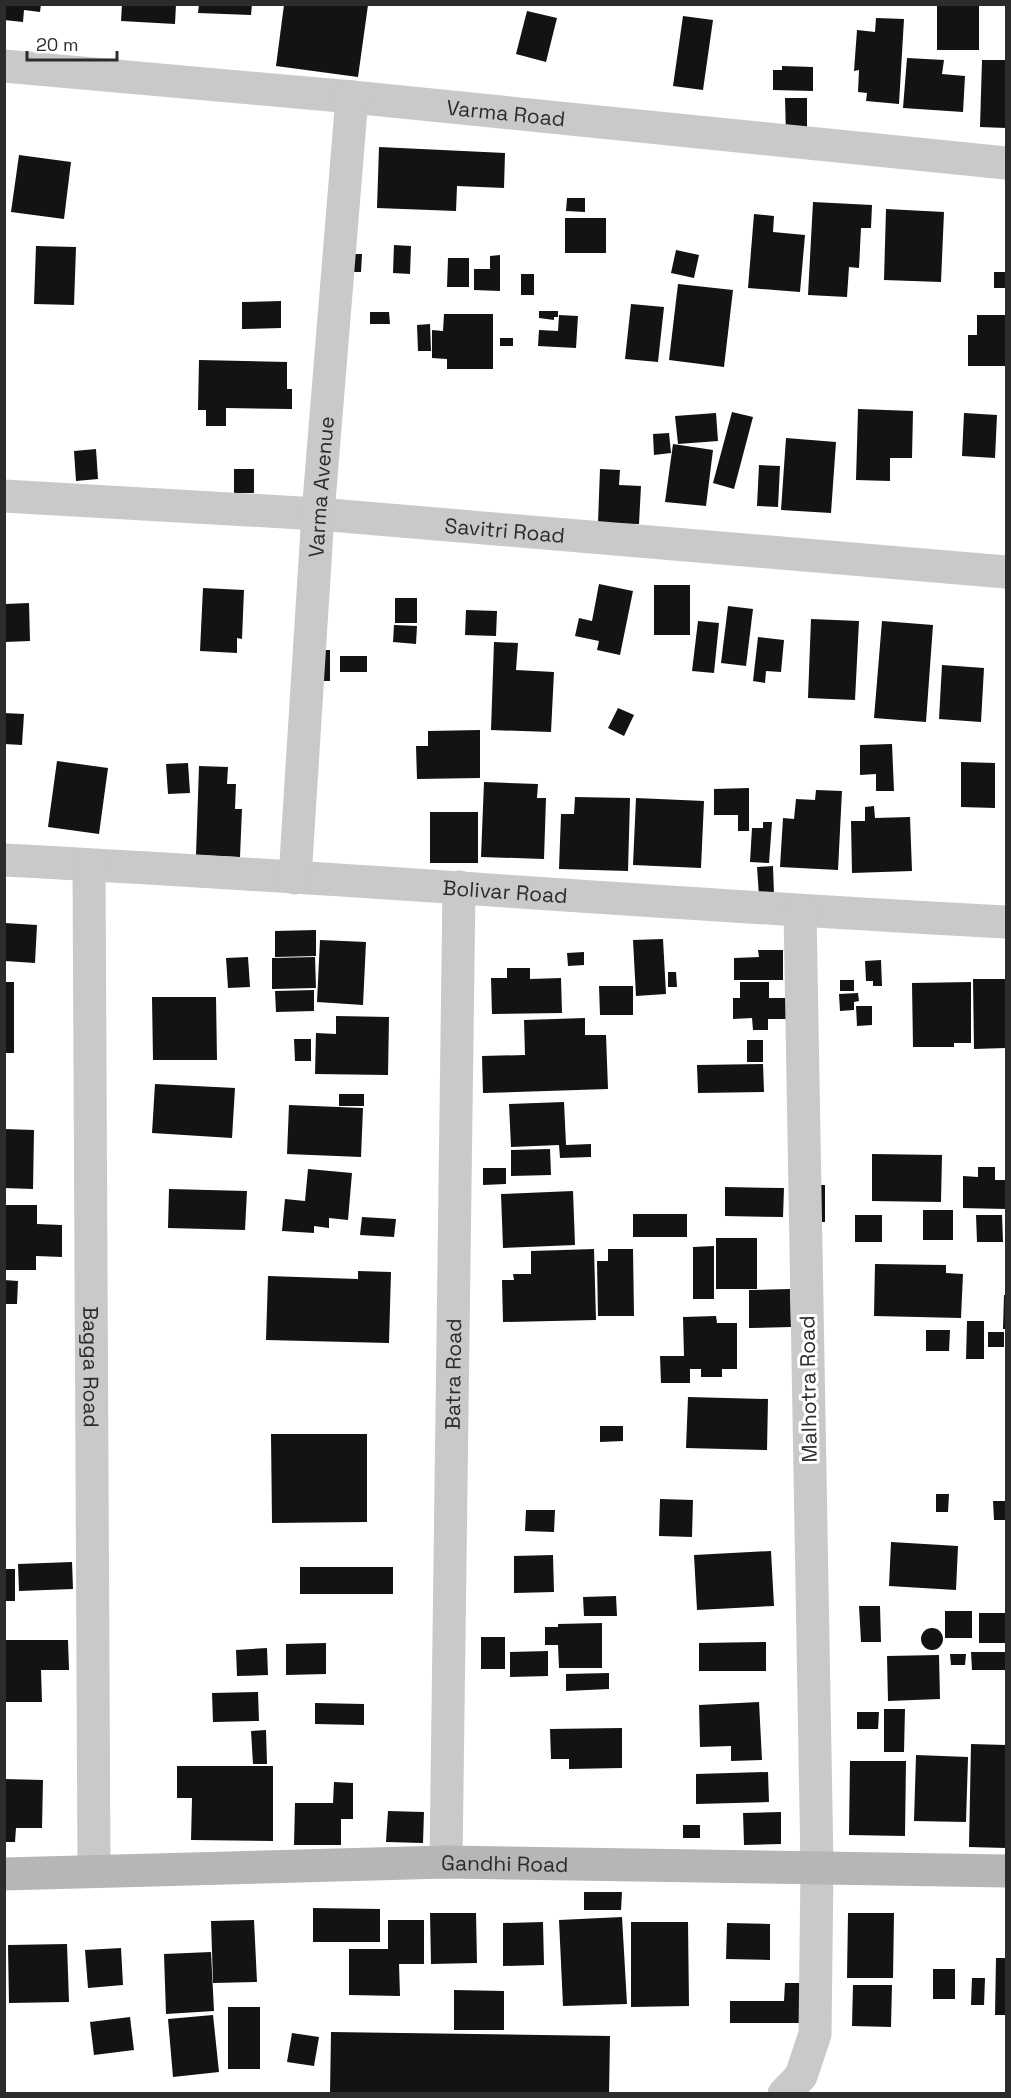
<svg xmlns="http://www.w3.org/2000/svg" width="1011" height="2098" viewBox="0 0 1011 2098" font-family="'Space Grotesk',sans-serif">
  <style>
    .building { fill: #131313 }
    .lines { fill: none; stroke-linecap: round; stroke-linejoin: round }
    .street { stroke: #c9c9c9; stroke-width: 33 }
    .secondary { stroke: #b6b6b6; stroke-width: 33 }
    .labels { text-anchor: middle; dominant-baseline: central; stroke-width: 6; stroke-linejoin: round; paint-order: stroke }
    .street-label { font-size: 21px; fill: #2c2c2c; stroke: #fff }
  </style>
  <rect width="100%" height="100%" fill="#fff"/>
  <!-- building -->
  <g class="building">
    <path d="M4,4H41L40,12L24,10L23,22L4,20Z"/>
    <path d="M122,4H176L175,24L121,21Z"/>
    <path d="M199,4H252L251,15L198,13Z"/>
    <rect x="937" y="4" width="42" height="46"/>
    <path d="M284,5H368L358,77L276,66Z"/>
    <path d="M527,11L557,18L546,62L516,54Z"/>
    <path d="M683,16L713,20L703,90L673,86Z"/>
    <path d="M876,18L904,19L899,104L866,101L867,93L858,92L859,70L854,71L857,30L875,32Z"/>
    <path d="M907,58L944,60L942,74L965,76L963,112L903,108Z"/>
    <path d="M982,60H1006V128L980,127Z"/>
    <path d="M782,66L813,67V91L773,90V70H782Z"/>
    <path d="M785,98H807V134H786Z"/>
    <path d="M379,147L505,153L504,188L457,186L456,211L377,208Z"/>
    <path d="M19,155L71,162L64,219L11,212Z"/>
    <path d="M567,198H585V212L566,211Z"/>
    <path d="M813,202L872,205L871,228H861L859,268L849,267L847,297L808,295Z"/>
    <path d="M886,209L944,212L941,282L884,280Z"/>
    <path d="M754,214L774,216L773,232L805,235L800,292L748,288Z"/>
    <rect x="565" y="218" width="41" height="35"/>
    <path d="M394,245L411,246L410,274L393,273Z"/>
    <path d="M36,246L76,247L74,305L34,304Z"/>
    <path d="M676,250L699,255L694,278L671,273Z"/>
    <path d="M351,254H362L361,272H350Z"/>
    <path d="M500,255V291L474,290V269H490V256Z"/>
    <path d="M448,258H469V287H447Z"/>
    <rect x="994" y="272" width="12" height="16"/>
    <rect x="521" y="274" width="13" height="21"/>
    <path d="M678,284L733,290L724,367L669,360Z"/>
    <path d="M281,301V328L242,329V302Z"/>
    <path d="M631,304L664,307L658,362L625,359Z"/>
    <path d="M539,311H558V317H554V320L539,318Z"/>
    <path d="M370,312H389L390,324H370Z"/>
    <path d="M444,314H493V369H447V359L432,358V330L443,331Z"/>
    <path d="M559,315L578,316L576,348L538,346L539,330L558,331Z"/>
    <path d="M977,315H1006V366H968V335H977Z"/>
    <path d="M430,324L431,351H418L417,325Z"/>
    <rect x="500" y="338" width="13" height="8"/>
    <path d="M199,360L287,362V389H292V409L226,408V426H206V410H198Z"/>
    <path d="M858,409L913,411L912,458H890V481L856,480Z"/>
    <path d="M732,412L753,417L734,489L713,483Z"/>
    <path d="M716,413L718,441L678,444L675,416Z"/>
    <path d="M964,413L997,415L995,458L962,456Z"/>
    <path d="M669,433L671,453L654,455L653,434Z"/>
    <path d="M786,438L836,442L831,513L781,510Z"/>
    <path d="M673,444L713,450L706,506L665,502Z"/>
    <path d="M96,449L98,479L76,481L74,451Z"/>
    <path d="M759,465L780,466L778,507L757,506Z"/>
    <rect x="234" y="469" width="20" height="24"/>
    <path d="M600,469L620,470L619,485L641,486L639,524L598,523Z"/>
    <path d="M599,584L633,591L620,655L597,650L599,641L575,636L579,618L592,621Z"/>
    <rect x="654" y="585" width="36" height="50"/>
    <path d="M203,588L244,590L242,639L237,638V653L200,651Z"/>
    <rect x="395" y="598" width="22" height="25"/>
    <path d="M29,603L30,641L5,642V604Z"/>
    <path d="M728,606L753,609L746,666L721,663Z"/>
    <path d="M466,610L497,611L496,636L465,635Z"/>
    <path d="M811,619L859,621L855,700L808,698Z"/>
    <path d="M698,621L719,623L714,673L692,671Z"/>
    <path d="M882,621L933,625L926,722L874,718Z"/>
    <path d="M394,625L417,626L416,644L393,642Z"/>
    <path d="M758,637L784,640L781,672L766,671L765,683L753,681Z"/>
    <path d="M494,642L518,643L516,670L554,672L551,732L491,730Z"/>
    <rect x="316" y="650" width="14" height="31"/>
    <rect x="340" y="656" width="27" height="16"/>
    <path d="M942,665L984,668L981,722L939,719Z"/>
    <path d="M618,708L634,715L624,736L608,728Z"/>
    <path d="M4,713L24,714L22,745L4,744Z"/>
    <path d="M480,730V778L417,779L416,746H428V731Z"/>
    <path d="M892,744L894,791H876V774L860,775V745Z"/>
    <path d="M57,761L108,768L99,834L48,827Z"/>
    <path d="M961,762L995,763V808L961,807Z"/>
    <path d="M188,763L190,793L168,794L166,764Z"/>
    <path d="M199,766L228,767L227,784H236L235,809H242L240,857L196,855Z"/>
    <path d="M484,782L538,784L537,798H546L544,859L481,857Z"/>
    <path d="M749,788V831H738V815H714V789Z"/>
    <path d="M816,790L842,791L838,870L780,867L783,818L794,819L796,799L815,800Z"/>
    <path d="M575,797L630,798L628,871L559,869L561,814H574Z"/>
    <path d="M636,798L704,801L701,868L633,865Z"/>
    <path d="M874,806L875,818L910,817L912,871L852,873L851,821H865V807Z"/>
    <rect x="430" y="812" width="48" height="51"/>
    <path d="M763,822H772L769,863L750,862L752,828H763Z"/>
    <path d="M773,866L774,895L759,896L757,867Z"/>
    <path d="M5,923L37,925L35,963L5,961Z"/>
    <path d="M316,930V956L275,957V931Z"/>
    <path d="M663,939L666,994L636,996L633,940Z"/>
    <path d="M320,940L366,942L363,1005L317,1002Z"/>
    <path d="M758,950H783V980H734V958L759,957Z"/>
    <path d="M584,952V965L568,966L567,953Z"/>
    <path d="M248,957L250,987L228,988L226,958Z"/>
    <path d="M315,957L316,988L272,989V958Z"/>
    <path d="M881,960L882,986H873V981H866L865,961Z"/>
    <path d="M507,968H530V979L561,978L562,1013L492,1014L491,978H507Z"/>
    <path d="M668,972H676L677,987H668Z"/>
    <path d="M973,979H1006V1048L974,1049Z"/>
    <rect x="840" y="980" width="14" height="11"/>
    <rect x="4" y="982" width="10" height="71"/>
    <path d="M740,982H769V998H786V1019H768V1030H753L752,1018L733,1019V998H740Z"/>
    <path d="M971,982V1043H954V1047H913L912,983Z"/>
    <path d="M599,986H633V1015H600Z"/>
    <path d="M314,990V1011L276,1012L275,991Z"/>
    <path d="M858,993L859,1001L854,1002V1010L840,1011L839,994Z"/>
    <path d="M152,997H216L217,1060H153Z"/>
    <path d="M856,1006H872V1025L857,1026Z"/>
    <path d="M336,1016L389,1017L388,1075L315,1074L316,1033L336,1034Z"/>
    <path d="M585,1018V1035H606L608,1089L483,1093L482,1056L525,1055L524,1020Z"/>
    <path d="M294,1039H311V1061H295Z"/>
    <rect x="747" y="1040" width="16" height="22"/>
    <path d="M763,1064L764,1092L698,1093L697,1065Z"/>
    <path d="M155,1084L235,1088L232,1138L152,1133Z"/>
    <rect x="339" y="1094" width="25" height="12"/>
    <path d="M564,1102L566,1145L591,1144V1157L560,1158L559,1145L511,1147L509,1104Z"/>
    <path d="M289,1105L363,1108L361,1157L287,1154Z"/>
    <path d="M4,1129L34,1130L33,1189L4,1188Z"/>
    <path d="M550,1149L551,1175L511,1176V1150Z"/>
    <path d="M872,1154L942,1155L941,1202L872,1201Z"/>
    <path d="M978,1167H995V1180H1006V1209L963,1208V1176L978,1177Z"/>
    <path d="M483,1168H506V1184L483,1185Z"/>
    <path d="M308,1169L352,1173L348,1220L329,1218V1228L314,1226V1233L282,1231L285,1199L305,1201Z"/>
    <rect x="809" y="1185" width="16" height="37"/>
    <path d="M725,1187L784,1188L783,1217L725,1216Z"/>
    <path d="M169,1189L247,1191L245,1230L168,1228Z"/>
    <path d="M573,1191L575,1245L503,1248L501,1194Z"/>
    <path d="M4,1205H37V1224L62,1225V1257L36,1256V1270H4Z"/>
    <rect x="923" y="1210" width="30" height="30"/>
    <rect x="633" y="1214" width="54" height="23"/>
    <rect x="855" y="1215" width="27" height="27"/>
    <path d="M976,1215H1002L1003,1242H977Z"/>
    <path d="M362,1217L396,1219L394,1237L360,1235Z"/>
    <rect x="716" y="1238" width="41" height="51"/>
    <path d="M714,1246V1299H693V1247Z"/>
    <path d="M594,1249L596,1320L503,1322L502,1280H514L513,1274H531V1251Z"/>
    <path d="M608,1249H633L634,1316H598L597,1261H608Z"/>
    <path d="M875,1264L946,1265V1273L963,1274L961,1318L874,1316Z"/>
    <path d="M358,1271L391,1272L389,1343L266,1340L268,1276L358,1279Z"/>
    <path d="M4,1280L18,1281L17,1304H4Z"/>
    <path d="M790,1289L791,1327L749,1328V1290Z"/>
    <path d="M1004,1295H1006V1329H1003Z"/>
    <path d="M716,1316L717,1323H737V1369H722V1377H701V1369H690V1383H661L660,1356H684L683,1317Z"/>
    <path d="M967,1321H984V1359H966Z"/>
    <path d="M926,1330H950L949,1351H926Z"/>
    <rect x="988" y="1332" width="16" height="15"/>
    <path d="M688,1397L768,1399L767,1450L686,1448Z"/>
    <path d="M600,1426H623V1441L600,1442Z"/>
    <path d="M271,1434H367V1522L272,1523Z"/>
    <path d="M936,1494H949L948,1512H936Z"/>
    <path d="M660,1499L693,1500L692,1537L659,1536Z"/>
    <path d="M993,1501H1006V1520H994Z"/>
    <path d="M526,1510H555L554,1532L525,1531Z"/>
    <path d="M891,1542L958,1546L956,1590L889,1586Z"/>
    <path d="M771,1551L774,1606L697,1610L694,1555Z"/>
    <path d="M553,1555L554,1592L514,1593V1556Z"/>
    <path d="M72,1562L73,1589L19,1591L18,1564Z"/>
    <rect x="300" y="1567" width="93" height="27"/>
    <rect x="4" y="1569" width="11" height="32"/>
    <path d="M616,1596L617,1616H584L583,1597Z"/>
    <path d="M859,1606H880L881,1642H861Z"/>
    <rect x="945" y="1611" width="27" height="27"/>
    <rect x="979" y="1613" width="27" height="30"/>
    <path d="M602,1623V1668H559L558,1645H545V1627H558V1624Z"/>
    <circle cx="932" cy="1639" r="11"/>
    <rect x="481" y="1637" width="24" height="32"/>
    <path d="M4,1640H68L69,1670H41L42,1702H4Z"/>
    <path d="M766,1642V1671H699V1643Z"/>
    <path d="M326,1643V1674L286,1675V1644Z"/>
    <path d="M267,1648L268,1675L237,1676L236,1650Z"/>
    <path d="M548,1651V1676L510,1677V1652Z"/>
    <path d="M971,1652H1005V1670H972Z"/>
    <path d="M950,1654H966L965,1665H951Z"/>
    <path d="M939,1655L940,1699L888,1701L887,1656Z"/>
    <path d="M609,1673V1689L566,1691V1674Z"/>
    <path d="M258,1692L259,1721L213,1722L212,1693Z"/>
    <path d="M759,1702L762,1760L731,1761V1746L700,1747L699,1705Z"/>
    <path d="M315,1703L364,1704V1725L315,1724Z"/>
    <path d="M884,1709H905L904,1752H884Z"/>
    <path d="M857,1712H879L878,1729H857Z"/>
    <path d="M622,1728V1768L569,1769V1759H551L550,1729Z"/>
    <path d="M266,1730L267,1764H253L251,1731Z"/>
    <path d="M971,1744L1006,1745V1848L969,1847Z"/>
    <path d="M916,1755L968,1757L966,1822L914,1821Z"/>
    <path d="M850,1761H906L905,1836L849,1835Z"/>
    <path d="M177,1766H273V1841L191,1840L192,1798H177Z"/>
    <path d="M768,1772L769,1802L696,1804V1774Z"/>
    <path d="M4,1779L43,1780L42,1828H16L15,1842H4Z"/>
    <path d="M334,1782L353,1783V1819H341V1845H294L295,1803H333Z"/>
    <path d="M388,1811L424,1812L423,1843L386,1842Z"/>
    <path d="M781,1812V1844L744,1845L743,1813Z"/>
    <rect x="683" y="1825" width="17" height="13"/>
    <path d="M584,1892H622L621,1910H584Z"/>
    <path d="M313,1908L380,1909V1942H313Z"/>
    <path d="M430,1913H476L477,1963L431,1964Z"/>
    <path d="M848,1913H894L893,1978H847Z"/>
    <path d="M622,1917L627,2004L563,2006L559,1920Z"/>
    <path d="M254,1920L257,1982L213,1983L211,1921Z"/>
    <path d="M388,1920H424V1964H399L400,1996L349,1995V1949H388Z"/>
    <path d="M543,1922L544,1965L503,1966V1923Z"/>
    <path d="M631,1922H688L689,2006L631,2007Z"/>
    <path d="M727,1923L770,1924V1960L726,1959Z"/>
    <path d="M67,1944L69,2002L9,2003L8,1945Z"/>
    <path d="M121,1948L123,1985L88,1988L85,1950Z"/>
    <path d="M211,1952L214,2011L166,2014L164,1954Z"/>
    <path d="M996,1958H1006V2015H995Z"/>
    <rect x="933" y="1969" width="22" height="30"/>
    <path d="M972,1978H985L984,2005H971Z"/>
    <path d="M785,1983H805V2023H730V2001H784Z"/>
    <path d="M853,1985H892L891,2027L852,2026Z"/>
    <path d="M454,1990L504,1991V2030H454Z"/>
    <rect x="228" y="2007" width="32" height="62"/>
    <path d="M213,2015L219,2072L173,2077L168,2019Z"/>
    <path d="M130,2017L134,2050L94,2055L90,2022Z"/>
    <path d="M331,2032L610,2036L609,2094H330Z"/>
    <path d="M292,2033L319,2037L314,2066L287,2062Z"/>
  </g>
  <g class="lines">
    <!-- street -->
    <g class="street">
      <path id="s1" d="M4,66L352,97L1006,163"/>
      <path id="s2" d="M4,496L318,514L1006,572"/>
      <path id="s3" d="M4,860C339,877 672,905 1006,922"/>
      <path id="s4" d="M89,865L94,1871"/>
      <path id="s5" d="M295,878L318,514L352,97"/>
      <path id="s6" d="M446,1862L459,887"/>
      <path d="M784,2094L801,2076L815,2034L817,1867L800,911"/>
    </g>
    <!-- secondary -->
    <path class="secondary" id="s7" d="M4,1874L446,1862L1006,1871"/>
  </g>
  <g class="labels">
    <!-- street labels -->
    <g class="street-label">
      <text stroke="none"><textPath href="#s1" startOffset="504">Varma Road</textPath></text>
      <text stroke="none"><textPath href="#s5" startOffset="392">Varma Avenue</textPath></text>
      <text stroke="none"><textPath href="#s2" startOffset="502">Savitri Road</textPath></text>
      <text stroke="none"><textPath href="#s3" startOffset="502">Bolivar Road</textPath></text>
      <text stroke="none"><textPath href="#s4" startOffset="502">Bagga Road</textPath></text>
      <text stroke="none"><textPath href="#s6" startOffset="488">Batra Road</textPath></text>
      <text transform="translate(808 1389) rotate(-91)">Malhotra Road</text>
      <text stroke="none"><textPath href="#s7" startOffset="501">Gandhi Road</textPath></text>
    </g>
  </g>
  <!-- border -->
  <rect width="1011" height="2098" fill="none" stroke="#2c2c2c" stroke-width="12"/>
  <!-- scale -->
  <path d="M27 51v9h90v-9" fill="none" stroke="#2c2c2c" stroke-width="3"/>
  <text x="36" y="51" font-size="18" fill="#2c2c2c" stroke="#ffffff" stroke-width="4.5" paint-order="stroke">20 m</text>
</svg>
